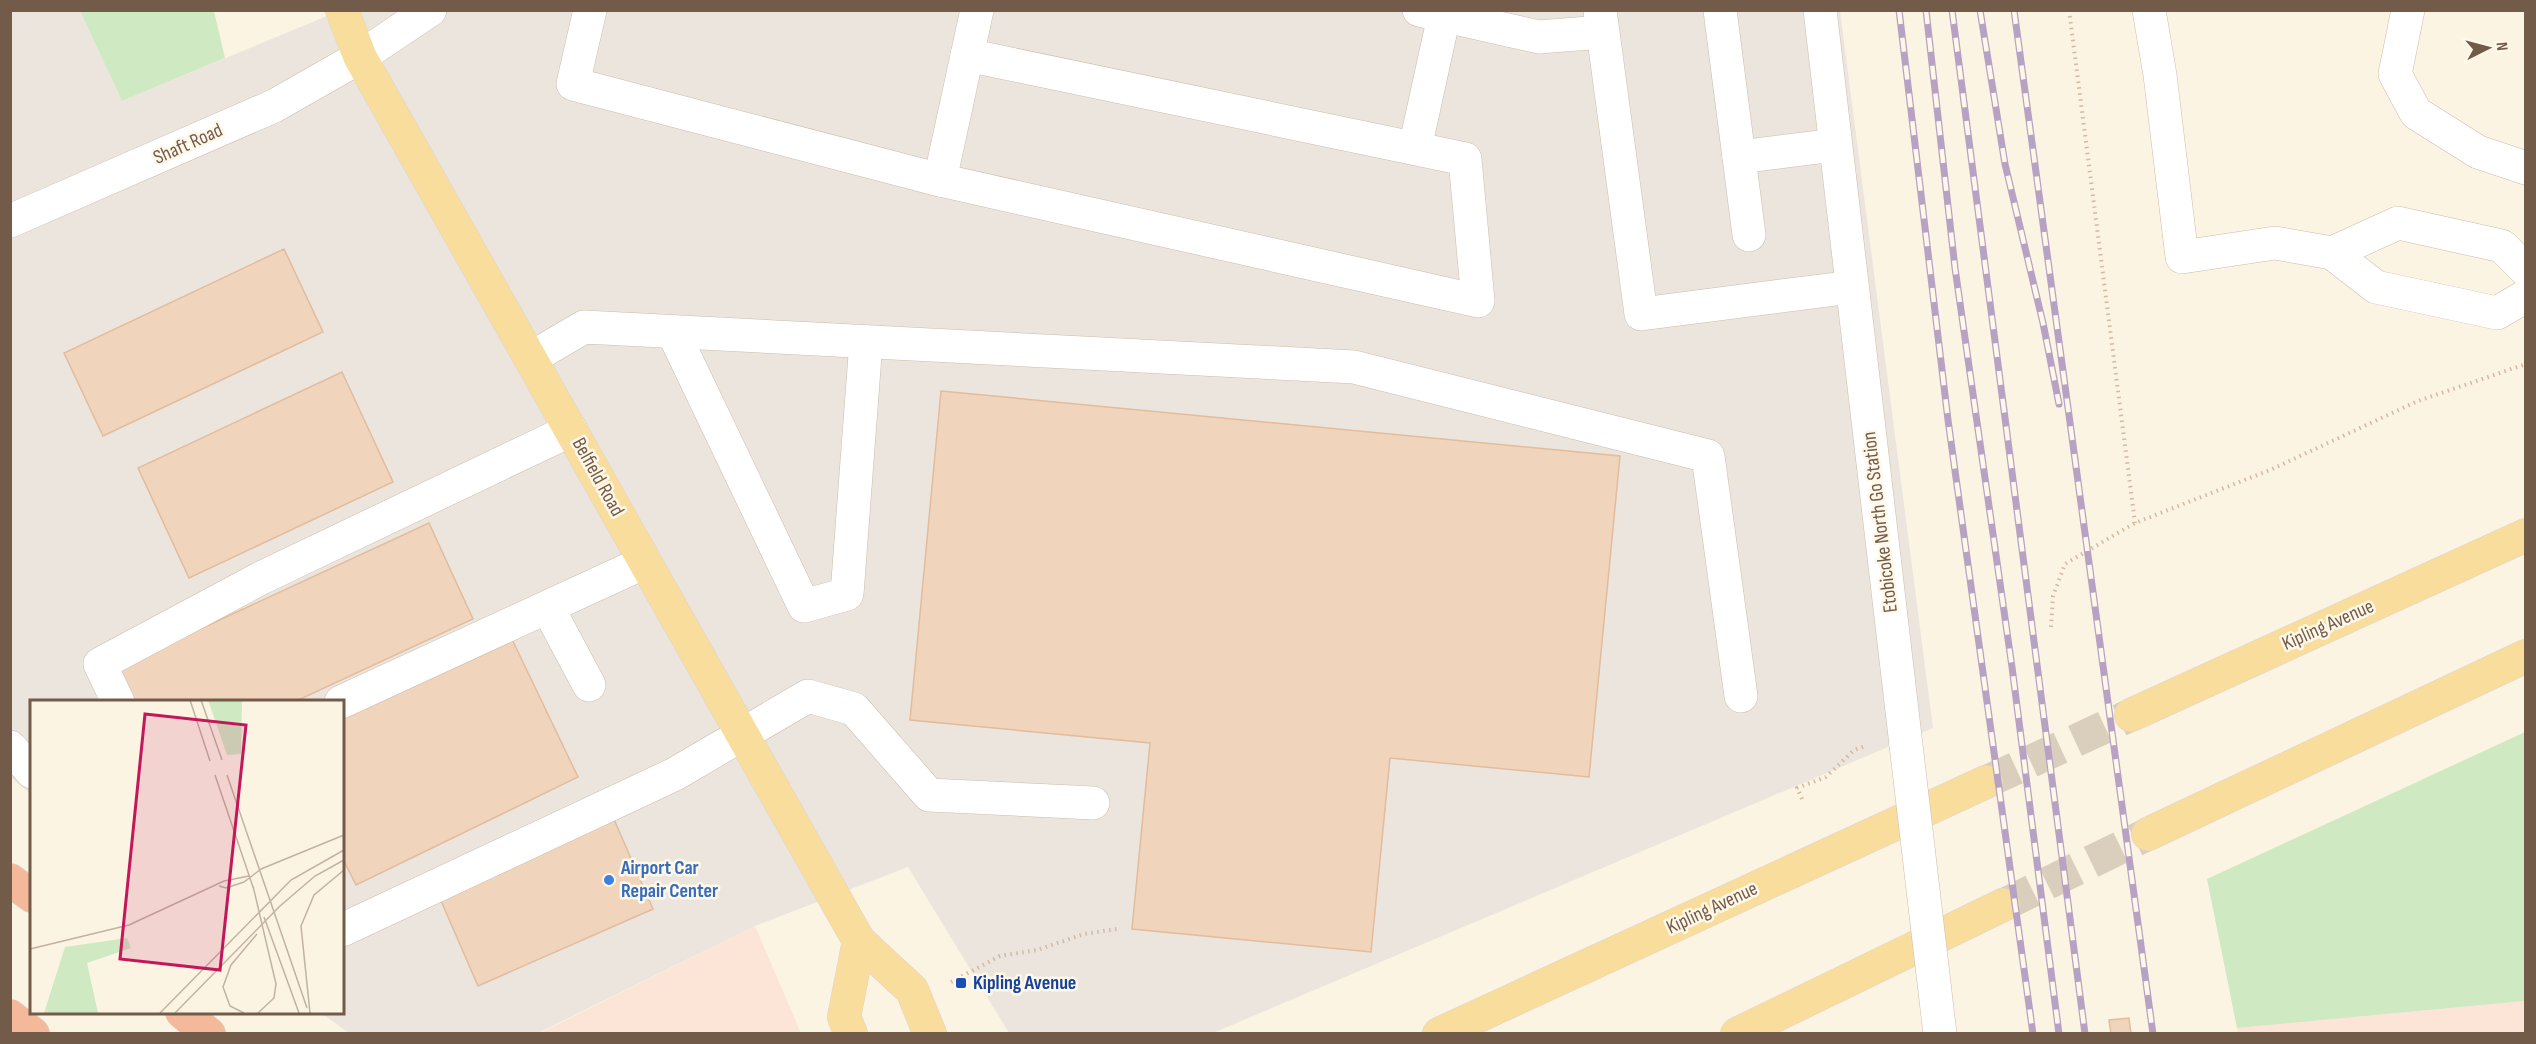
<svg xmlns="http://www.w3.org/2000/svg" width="2536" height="1044" viewBox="0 0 2536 1044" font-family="'Sofia Sans Condensed',sans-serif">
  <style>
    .commercial { fill: #fce5d7 }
    .industrial { fill: #ebe5de }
    .green { fill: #cfe9c2 }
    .building { fill: #f0d4bc; stroke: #e2bc9c; stroke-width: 1.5 }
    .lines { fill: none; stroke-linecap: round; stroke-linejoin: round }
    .major-tunnel { stroke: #dacebd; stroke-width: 33; stroke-dasharray: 33 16; stroke-linecap: butt }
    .minor-casing { stroke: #cdbcaa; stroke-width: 34 }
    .major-casing { stroke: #dbd4d0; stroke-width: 34 }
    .highway-casing { stroke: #dbd4d0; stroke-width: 34 }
    .path { stroke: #d5b89f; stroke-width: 4; stroke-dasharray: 1.5 4.5; stroke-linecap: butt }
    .minor { stroke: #fff; stroke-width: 33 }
    .major { stroke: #f9dd9d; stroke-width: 33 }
    .highway { stroke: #f4b99b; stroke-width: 33 }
    .rail-casing { stroke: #b7a2c4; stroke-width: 7 }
    .rail { stroke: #fff8e9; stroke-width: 4.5; stroke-dasharray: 14; stroke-linecap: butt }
    .minor-bridge-casing { stroke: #cdbcaa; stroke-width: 34; stroke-linecap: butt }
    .minor-bridge { stroke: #fff; stroke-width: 33 }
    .shop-dot { fill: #3f7fe0; stroke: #fff8e9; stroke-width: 2 }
    .transit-dot { fill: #1a4fb4; stroke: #fff8e9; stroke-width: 2 }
    .labels { text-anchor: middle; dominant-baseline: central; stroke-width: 5; stroke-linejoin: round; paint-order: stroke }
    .street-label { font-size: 20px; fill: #735b4a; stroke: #fff8e9 }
    .shop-label { font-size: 20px; font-weight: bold; fill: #366cbe; stroke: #fff8e9; text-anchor: start }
    .transit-label { font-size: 20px; font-weight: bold; fill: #164399; stroke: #fff8e9; text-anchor: start }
    .inset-road { fill: none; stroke: #c1b2a1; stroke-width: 1.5 }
    .view { fill: #c2185b; fill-opacity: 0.15; stroke: #c2185b; stroke-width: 3 }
    .inset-edge { fill: none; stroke: #735b4a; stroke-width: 3 }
  </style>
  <rect width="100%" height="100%" fill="#fcf4e3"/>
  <!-- commercial -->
  <g class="commercial">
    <path d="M755,926L801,1033L538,1034Z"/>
    <path d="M2525,1001V1033L2238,1034L2237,1028Z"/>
  </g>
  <!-- industrial -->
  <path class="industrial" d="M10,11H80L122,101L339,11H1840L1933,728L1213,1033H1009L908,867L755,926L538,1033H349L321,1013L342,1012V702H32L31,794L11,778Z"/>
  <!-- green -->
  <g class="green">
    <path d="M80,11H214L225,58L122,101Z"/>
    <path d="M2525,732V1001L2237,1028L2207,879Z"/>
  </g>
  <!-- building -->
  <g class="building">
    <path d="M284,249L323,332L103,436L64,353Z"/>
    <path d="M342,372L393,482L189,578L138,468Z"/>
    <path d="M941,391L1620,456L1589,777L1390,758L1371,952L1132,929L1150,743L910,720Z"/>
    <path d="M429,523L473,619L294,702H134L118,667Z"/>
    <path d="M509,633L578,777L356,885L342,857V714Z"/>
    <path d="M613,817L653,909L478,986L438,894Z"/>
    <path d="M2129,1018L2131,1034H2111L2109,1020Z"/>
  </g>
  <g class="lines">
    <!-- major-tunnel -->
    <g class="major-tunnel">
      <path d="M1986,782L2131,715"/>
      <path d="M2003,905L2148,834"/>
    </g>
    <!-- minor casing -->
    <g class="minor-casing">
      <g id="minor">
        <path d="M590,10L573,84L940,180L977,10"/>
        <path d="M1419,10L1539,37L1602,32"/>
        <path d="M1600,10L1641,314L1852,287"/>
        <path d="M1720,10L1749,235"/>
        <path d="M1820,10L1906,745"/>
        <path d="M2149,10L2160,75L2182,257L2275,243L2332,253L2398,223L2502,246L2526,270"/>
        <path d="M2408,10L2395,74L2416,113L2478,152L2526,168"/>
        <path d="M1415,148L1444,16"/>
        <path d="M1739,157L1835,145"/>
        <path d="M940,180L1478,301L1465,159L967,55"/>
        <path d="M10,221L274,106L360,57L430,10"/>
        <path d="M2332,253L2376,287L2497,313L2526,296"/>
        <path d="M673,332L804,606L847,594L866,342"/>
        <path d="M531,358L584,327L1354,367L1708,456L1741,696"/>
        <path d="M548,608L589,685"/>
        <path d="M118,702L100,664L261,578L571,430"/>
        <path d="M341,702L645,562"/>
        <path d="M10,747L32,772"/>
        <path d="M342,930L675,774L808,696L854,709L929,795L1093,803"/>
      </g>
    </g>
    <!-- major casing -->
    <g class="major-casing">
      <g id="major">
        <path d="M342,10L360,57L859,941L912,990L930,1034"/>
        <path d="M2131,715L2526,535"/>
        <path d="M2148,834L2526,656"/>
        <path d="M851,1034L844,1017L859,941"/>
        <path d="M1439,1034L1986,782"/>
        <path d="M1737,1034L2003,905"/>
      </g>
    </g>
    <!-- highway casing -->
    <g class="highway-casing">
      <g id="highway">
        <path d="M10,880L32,896"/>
        <path d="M182,1012L209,1034"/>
        <path d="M10,1016L33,1034"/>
      </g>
    </g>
    <!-- path -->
    <g class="path">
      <path d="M2069,10L2135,523"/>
      <path d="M2051,627L2053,596L2065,564L2135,523L2270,470L2418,401L2526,364"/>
      <path d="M1802,799L1797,788L1826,777L1854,750L1866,746"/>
      <path d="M951,982L1000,956L1037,950L1084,934L1117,929"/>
    </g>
    <!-- minor -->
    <use href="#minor" class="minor"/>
    <!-- major -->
    <use href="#major" class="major"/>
    <!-- highway -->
    <use href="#highway" class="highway"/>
    <!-- rail casing -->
    <g class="rail-casing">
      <g id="rail">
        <path d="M1899,10L1948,420L2033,1034"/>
        <path d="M1926,10L1955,268L2012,667L2059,1034"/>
        <path d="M1952,10L2085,1034"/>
        <path d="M1980,10L2005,164L2043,323L2059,404"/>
        <path d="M2014,10L2153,1034"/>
      </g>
    </g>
    <!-- rail -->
    <use href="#rail" class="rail"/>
    <!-- minor-bridge casing -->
    <g class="minor-bridge-casing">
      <path id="minor-bridge" d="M1906,745L1940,1034"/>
    </g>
    <!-- minor-bridge -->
    <use href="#minor-bridge" class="minor-bridge"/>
  </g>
  <!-- markers -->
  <circle class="shop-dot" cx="609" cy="880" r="6"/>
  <rect class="transit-dot" x="955" y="977" width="12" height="12" rx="3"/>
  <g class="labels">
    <!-- street labels -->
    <g class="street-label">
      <text transform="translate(188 144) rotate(-24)">Shaft Road</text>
      <text transform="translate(598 477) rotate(61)">Belfield Road</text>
      <text transform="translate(1880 522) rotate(-97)">Etobicoke North Go Station</text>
      <text transform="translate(2328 625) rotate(-24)">Kipling Avenue</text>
      <text transform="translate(1712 908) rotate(-25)">Kipling Avenue</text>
    </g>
    <!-- shop labels -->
    <g class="shop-label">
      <text x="621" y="868">Airport Car<tspan x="621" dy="23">Repair Center</tspan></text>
    </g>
    <!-- transit labels -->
    <g class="transit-label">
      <text x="973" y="983">Kipling Avenue</text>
    </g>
  </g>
  <!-- overview -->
  <g transform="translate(30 700)">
    <rect width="314" height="314" fill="#fcf4e3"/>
    <path d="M178,0H212L211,54L197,55ZM97,238L101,248L57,263L68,313H14L35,247Z" fill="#cfe9c2"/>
    <path class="inset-road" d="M160,0L180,61M171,0L192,60M185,75L224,190M197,75L277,308M231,169L314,135M189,186L196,188L214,182L231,169M223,186L246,284L244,298L228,313M234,217L269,313M0,249L99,225L194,181L219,176M130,313L261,180L314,150M145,313L250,206L285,176L314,160M214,313L200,306L193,287L201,265L227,234M280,313L271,226L284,195L314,170"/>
    <path class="view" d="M115,14L216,25L190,270L90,259Z"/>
    <rect width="314" height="314" class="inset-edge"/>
  </g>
  <!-- border -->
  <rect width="2536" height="1044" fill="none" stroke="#735b4a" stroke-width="24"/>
  <!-- north arrow -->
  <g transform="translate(2488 48) rotate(84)" stroke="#fff8e9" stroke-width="4.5" paint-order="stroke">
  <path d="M0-4.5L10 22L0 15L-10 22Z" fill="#735b4a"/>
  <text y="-9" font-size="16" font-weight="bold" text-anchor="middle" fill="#735b4a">N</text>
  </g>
</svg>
